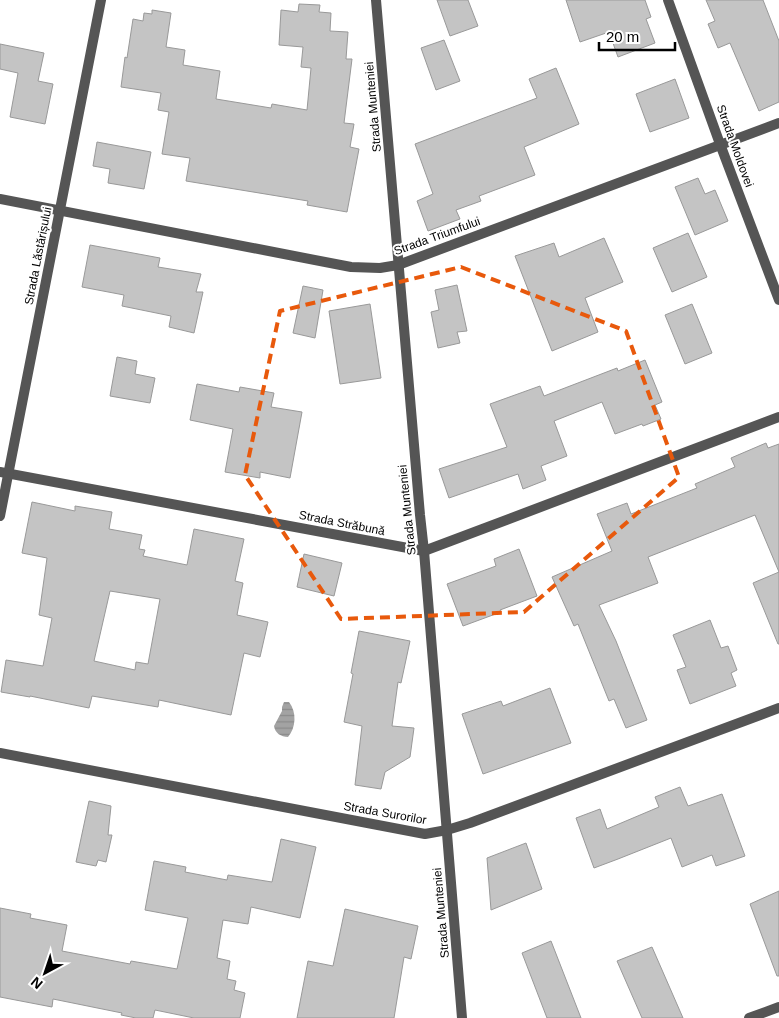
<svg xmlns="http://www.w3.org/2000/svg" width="779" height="1018" viewBox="0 0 779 1018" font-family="Arial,sans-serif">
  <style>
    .water { fill: url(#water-rules) }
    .building { fill: #c4c4c4; stroke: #999; fill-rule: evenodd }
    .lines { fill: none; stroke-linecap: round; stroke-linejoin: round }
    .street { stroke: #555; stroke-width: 10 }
    .marked { fill: none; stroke: #e8590c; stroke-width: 4; stroke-dasharray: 10 6; stroke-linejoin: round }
    .labels { text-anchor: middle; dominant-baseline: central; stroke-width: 4; stroke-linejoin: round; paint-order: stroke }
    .street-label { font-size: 12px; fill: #000; stroke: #fff }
  </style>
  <defs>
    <pattern id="water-rules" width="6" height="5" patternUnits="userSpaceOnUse" patternTransform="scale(1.25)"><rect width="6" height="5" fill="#a3a3a3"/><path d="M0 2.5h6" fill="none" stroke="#8b8b8b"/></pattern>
  </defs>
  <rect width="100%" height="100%" fill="#fff"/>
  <!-- water -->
  <path class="water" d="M284,702H289C297,712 296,728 288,737C281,737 275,733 274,726L282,711V707Z"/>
  <!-- building -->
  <g class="building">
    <path d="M437,0H468L478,26L450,36Z"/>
    <path d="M566,0H645L651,17L646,19L655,43L618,57L609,32L580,42Z"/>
    <path d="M706,0H763L779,41V102L759,111L730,43L718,48L708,24L715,21Z"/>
    <path d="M299,4L320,5L319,12L331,13L330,31L348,32L346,59H352L344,123L354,124L350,147L359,149L347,212L307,205L308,201L186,181L190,158L162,154L169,112L158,110L161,93L121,87L125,57L127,58L133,19L143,21L144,13L152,14V10L171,13L166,47L185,50L183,65L220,71L216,99L271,108L272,104L307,110L311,68L301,67L303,47L279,45L281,10L298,12Z"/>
    <path d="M444,40L460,81L436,90L421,48Z"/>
    <path d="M0,44L44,53L38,81L53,84L45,124L10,117L18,73L0,69Z"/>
    <path d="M556,68L579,124L524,147L535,175L479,196L481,201L456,210L460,219L428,231L417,201L433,194L415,144L537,98L529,79Z"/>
    <path d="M675,79L689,118L650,132L636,94Z"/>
    <path d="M97,142L151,152L144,189L108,183L110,169L93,166Z"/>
    <path d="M698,178L705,194L715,190L728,221L695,235L675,187Z"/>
    <path d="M688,233L707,277L672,292L653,248Z"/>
    <path d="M604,238L623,282L585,298L598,332L552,351L515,256L554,243L559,257Z"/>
    <path d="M90,245L160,258L158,267L201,274L196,292H203L194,333L169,327L171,316L122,306L124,295L82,287Z"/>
    <path d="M457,285L467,331L457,332L460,343L438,348L431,312L439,310L435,290Z"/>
    <path d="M303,286L323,290L315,338L293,333Z"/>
    <path d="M370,304L381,378L340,384L329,311Z"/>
    <path d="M692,304L712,353L685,364L665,315Z"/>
    <path d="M117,357L137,361L135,374L155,378L150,403L110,396Z"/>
    <path d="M645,360L662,402L655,405L661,419L643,426L642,424L615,434L602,402L554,421L567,456L541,466L546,480L523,489L518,474L449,498L439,469L507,447L490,404L540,386L544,396L617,368L618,371Z"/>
    <path d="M197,384L239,392L240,387L274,393L271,407L302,412L290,478L260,472V478L225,472L233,429L190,420Z"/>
    <path d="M766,443L768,448L779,444V572L755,515L648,557L658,583L599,605L616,641L647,720L626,728L614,699L609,701L578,624L574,626L552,577L612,551L597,514L627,503L631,514L697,488L695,484L735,467L731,458Z"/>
    <path d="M32,502L75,511V506L112,512L109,529L142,535L139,549L145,550L143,556L187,565L194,529L244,539L235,581L243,583L237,615L268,622L260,657L244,653L231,715L159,700L158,707L92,696L89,708L30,696V697L1,692L6,660L43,666L52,618L39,615L47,558L22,553ZM110,591L160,599L148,664L136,662L135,670L94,661Z"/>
    <path d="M519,549L537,596L500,610L501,612L463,626L447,584L496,566L494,559Z"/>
    <path d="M304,554L342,563L334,596L297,587Z"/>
    <path d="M779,572V644H778L753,583Z"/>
    <path d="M710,620L721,648L728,646L737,670L731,673L736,686L690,704L677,670L686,667L673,635Z"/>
    <path d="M359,631L410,641L401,683L398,682L392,726L414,728L410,757L385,772L381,789L355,785L362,726L344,722L353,674L351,673Z"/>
    <path d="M550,688L571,743L483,774L462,714L501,701L503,706Z"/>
    <path d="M680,787L688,806L722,794L745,856L716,866L712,855L682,867L671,838L618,859L594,868L576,818L600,809L607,829L659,807L655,797Z"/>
    <path d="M89,801L111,806L108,835H112L106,862L98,860L96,866L76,862Z"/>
    <path d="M281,839L316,847L300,918L251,907L248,924L223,920L217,958L230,961L227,979L236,981L234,990L245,993L240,1018H194L155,1010L153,1018H136L121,1015L122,1013L53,999L52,1007L0,997V908L31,914L30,918L67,925L62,951L130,964L131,961L177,969L188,918L145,910L154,861L186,867L185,872L227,880L228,875L272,882Z"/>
    <path d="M526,843L542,889L491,910L487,858Z"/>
    <path d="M779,891V976H777L750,904Z"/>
    <path d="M345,909L418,926L411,959L404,957L394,1018H297L308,961L333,966Z"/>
    <path d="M551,941L581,1018H547L522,953Z"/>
    <path d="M652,947L683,1018H642L617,961Z"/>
  </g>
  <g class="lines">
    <!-- street -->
    <g class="street">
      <path d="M376,0L420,515L424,551L462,1018"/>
      <path d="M668,0L720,144L779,300"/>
      <path d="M0,199L351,267L380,268L398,265L779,123"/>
      <path d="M0,472L424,551L779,417"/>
      <path d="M0,516L101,0"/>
      <path d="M0,753L425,834L447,830L470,823L779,708"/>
      <path d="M749,1018L779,1007"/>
    </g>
  </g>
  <!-- marked area -->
  <path class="marked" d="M461,267L626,331L679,477L524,612L341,619L245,475L280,311Z"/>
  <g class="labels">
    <!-- street labels -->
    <g class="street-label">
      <text transform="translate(373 107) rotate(-95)">Strada Munteniei</text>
      <text transform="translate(735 146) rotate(70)">Strada Moldovei</text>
      <text transform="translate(437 236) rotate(-20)">Strada Triumfului</text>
      <text transform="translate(38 256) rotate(-79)">Strada Lăstărișului</text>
      <text transform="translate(407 510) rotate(-96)">Strada Munteniei</text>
      <text transform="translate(342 523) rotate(11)">Strada Străbună</text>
      <text transform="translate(385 813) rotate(10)">Strada Surorilor</text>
      <text transform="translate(441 913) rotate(-95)">Strada Munteniei</text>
    </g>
  </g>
  <!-- north arrow -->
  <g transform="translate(45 973) rotate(220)" stroke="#ffffff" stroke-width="4" paint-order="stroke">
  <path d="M0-4L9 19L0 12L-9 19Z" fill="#000000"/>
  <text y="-8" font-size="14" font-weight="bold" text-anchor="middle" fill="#000000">N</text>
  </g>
  <!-- scale -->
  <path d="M599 42v8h76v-8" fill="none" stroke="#000000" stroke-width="2.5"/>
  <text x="606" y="42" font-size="15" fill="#000000" stroke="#ffffff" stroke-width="4" paint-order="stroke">20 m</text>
</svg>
